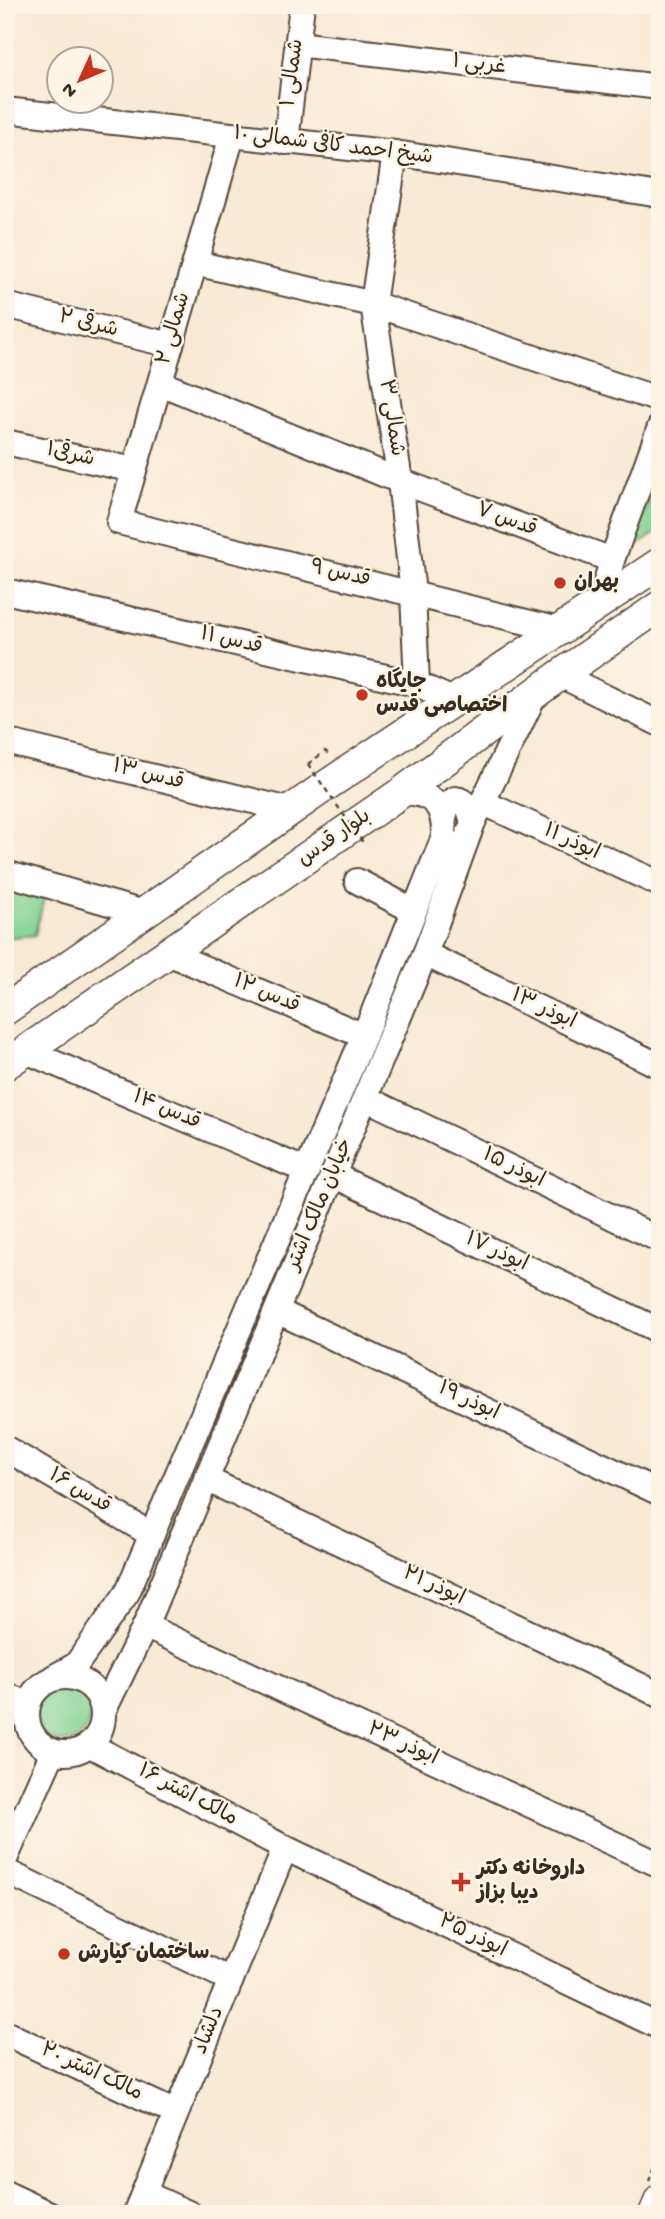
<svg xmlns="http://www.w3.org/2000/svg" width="665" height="2219" viewBox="0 0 665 2219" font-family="'Gochi Hand','Playpen Sans Arabic',sans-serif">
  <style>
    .green { fill: #82d395; stroke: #5e7e5a; stroke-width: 2 }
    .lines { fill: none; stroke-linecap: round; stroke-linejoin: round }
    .minor-casing { stroke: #574739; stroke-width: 28 }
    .major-casing { stroke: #574739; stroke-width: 33 }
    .path { stroke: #574739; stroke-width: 2.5; stroke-dasharray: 5 5; stroke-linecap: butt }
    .minor { stroke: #fff; stroke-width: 24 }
    .major { stroke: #fff; stroke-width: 30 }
    .path-bridge { stroke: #574739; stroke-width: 2.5; stroke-dasharray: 5 5; stroke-linecap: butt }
    .poi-dot { fill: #c8321e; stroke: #fcf5e5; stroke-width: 2.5 }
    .labels { text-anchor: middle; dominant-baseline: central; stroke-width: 5; stroke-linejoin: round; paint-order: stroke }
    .street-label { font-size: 21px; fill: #3b2a1e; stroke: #fcf5e5 }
    .poi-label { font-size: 21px; font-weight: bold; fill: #3b2a1e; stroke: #fcf5e5; text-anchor: start }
  </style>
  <rect width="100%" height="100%" fill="#fcf5e5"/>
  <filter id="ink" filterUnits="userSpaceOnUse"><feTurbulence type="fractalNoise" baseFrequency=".0143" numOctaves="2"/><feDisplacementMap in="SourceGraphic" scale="14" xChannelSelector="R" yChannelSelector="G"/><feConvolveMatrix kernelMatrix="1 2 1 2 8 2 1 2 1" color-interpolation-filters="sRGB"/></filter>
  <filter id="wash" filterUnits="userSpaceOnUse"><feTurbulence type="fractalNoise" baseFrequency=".00686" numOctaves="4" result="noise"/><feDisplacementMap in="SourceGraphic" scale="28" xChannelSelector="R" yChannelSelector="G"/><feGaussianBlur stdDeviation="1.57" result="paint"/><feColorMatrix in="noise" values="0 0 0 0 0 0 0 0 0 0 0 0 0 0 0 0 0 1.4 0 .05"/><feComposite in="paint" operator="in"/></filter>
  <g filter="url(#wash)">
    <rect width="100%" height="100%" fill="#f8ead4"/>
    <!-- green -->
    <g class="green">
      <path d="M660,474V530L630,551Z"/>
      <path d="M5,888L44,898L35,935L5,938Z"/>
      <circle cx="63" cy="1715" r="27"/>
    </g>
  </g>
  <g filter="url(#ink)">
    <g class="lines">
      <!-- minor casing -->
      <g class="minor-casing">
        <g id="minor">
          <path d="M297,44L660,87"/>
          <path d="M5,110L395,153L660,195"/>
          <path d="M232,136L119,522L559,630"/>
          <path d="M286,142L302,5"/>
          <path d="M395,153L373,304L400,481L413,593L417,684"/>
          <path d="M195,263L373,304L660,400"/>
          <path d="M5,305L171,345"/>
          <path d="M160,383L400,481L612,560"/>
          <path d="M5,442L134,470"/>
          <path d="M5,591L417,684L455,701"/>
          <path d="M600,604L612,560L660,427"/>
          <path d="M560,675L660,724"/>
          <path d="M5,741L290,810"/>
          <path d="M482,802L660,884"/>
          <path d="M444,818L447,805L455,799C467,800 470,811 473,822"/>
          <path d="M5,873L144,913"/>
          <path d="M357,881L414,911"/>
          <path d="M168,953L364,1036"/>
          <path d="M425,954L660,1066"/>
          <path d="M26,1051L307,1171"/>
          <path d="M365,1098L660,1240"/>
          <path d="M333,1175L660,1331"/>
          <path d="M277,1311L660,1493"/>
          <path d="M5,1448L152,1535"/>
          <path d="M206,1479L660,1695"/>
          <path d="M145,1626L660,1865"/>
          <circle cx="65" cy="1715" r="38"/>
          <path d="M54,1677L76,1665L127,1593L364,1036L444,837C445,805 433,793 402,792"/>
          <path d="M5,1694L27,1705"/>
          <path d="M103,1712L145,1626L425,954L473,822L534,696"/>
          <path d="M90,1745L285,1848L660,2027"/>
          <path d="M5,1859L53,1752"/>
          <path d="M5,1871L231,1980"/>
          <path d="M5,2033L176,2113"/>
          <path d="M5,2193L50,2214"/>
          <path d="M144,2193L190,2214"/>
          <path d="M135,2214L285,1848"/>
        </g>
      </g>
      <!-- major casing -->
      <g class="major-casing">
        <g id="major">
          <path d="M5,1010L324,787L660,563"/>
          <path d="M5,1065L402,792L560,675L660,606"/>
          <path d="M654,2214L660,2200"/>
        </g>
      </g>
      <!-- path -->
      <g class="path">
        <path d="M308,764L325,751L330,755"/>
        <path d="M649,2181L660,2155"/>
      </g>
      <!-- minor -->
      <use href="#minor" class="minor"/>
      <!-- major -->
      <use href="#major" class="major"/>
      <!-- path-bridge -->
      <path class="path-bridge" d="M308,764L364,844"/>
    </g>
  </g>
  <!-- markers -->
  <g class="poi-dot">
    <circle cx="560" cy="583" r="7"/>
    <circle cx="362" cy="695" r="7"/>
    <path d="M457.5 1871.5h7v7h7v7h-7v7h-7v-7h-7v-7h7z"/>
    <circle cx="64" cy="1954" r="7"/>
  </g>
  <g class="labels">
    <!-- street labels -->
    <g class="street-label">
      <text transform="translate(479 66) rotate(7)">۱ غربی</text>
      <text transform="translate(294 73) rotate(-83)">۱ شمالی</text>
      <text transform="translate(333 147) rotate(7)">شیخ احمد کافی شمالی ۱۰</text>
      <text transform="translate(88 325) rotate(14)">شرقی ۲</text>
      <text transform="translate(175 329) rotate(-74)">شمالی ۲</text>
      <text transform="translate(390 418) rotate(81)">شمالی ۳</text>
      <text transform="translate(70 456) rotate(13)">شرقی۱</text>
      <text transform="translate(506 521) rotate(20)">قدس ۷</text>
      <text transform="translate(340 575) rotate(13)">قدس ۹</text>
      <text transform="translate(231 642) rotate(13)">قدس ۱۱</text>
      <text transform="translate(148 776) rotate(14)">قدس ۱۳</text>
      <text transform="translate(335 839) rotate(-35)">بلوار قدس</text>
      <text transform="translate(571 843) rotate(25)">ابوذر ۱۱</text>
      <text transform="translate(266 995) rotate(23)">قدس ۱۲</text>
      <text transform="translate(543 1010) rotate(25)">ابوذر ۱۳</text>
      <text transform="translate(166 1111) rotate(23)">قدس ۱۴</text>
      <text transform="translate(513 1169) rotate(26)">ابوذر ۱۵</text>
      <text transform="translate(321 1205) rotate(-67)">خیابان مالک اشتر</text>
      <text transform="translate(496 1253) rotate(25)">ابوذر ۱۷</text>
      <text transform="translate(468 1402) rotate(25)">ابوذر ۱۹</text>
      <text transform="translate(79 1492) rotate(31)">قدس ۱۶</text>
      <text transform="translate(433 1587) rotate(25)">ابوذر ۲۱</text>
      <text transform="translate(402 1745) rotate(25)">ابوذر ۲۳</text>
      <text transform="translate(187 1796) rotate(28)">مالک اشتر ۱۶</text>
      <text transform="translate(472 1937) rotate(26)">ابوذر ۲۵</text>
      <text transform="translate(210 2031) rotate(-68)">دلشاد</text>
      <text transform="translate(91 2073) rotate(25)">مالک اشتر ۲۰</text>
    </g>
    <!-- poi labels -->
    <g class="poi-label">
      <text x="574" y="583">بهران</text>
      <text x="376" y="683">جایگاه<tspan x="376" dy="24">اختصاصی قدس</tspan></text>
      <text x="477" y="1870">داروخانه دکتر<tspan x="477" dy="24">دیبا بزاز</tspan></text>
      <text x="78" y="1954">ساختمان کیارش</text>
    </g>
  </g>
  <!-- margin -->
  <rect width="665" height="2219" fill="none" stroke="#fcf5e5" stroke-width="28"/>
  <!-- north arrow -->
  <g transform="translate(80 80) rotate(226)"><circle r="33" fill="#fcf5e5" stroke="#afa495" stroke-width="2"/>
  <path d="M0-5L12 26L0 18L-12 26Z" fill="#c8321e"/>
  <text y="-10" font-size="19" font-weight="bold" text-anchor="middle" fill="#3b2a1e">N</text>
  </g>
</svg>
